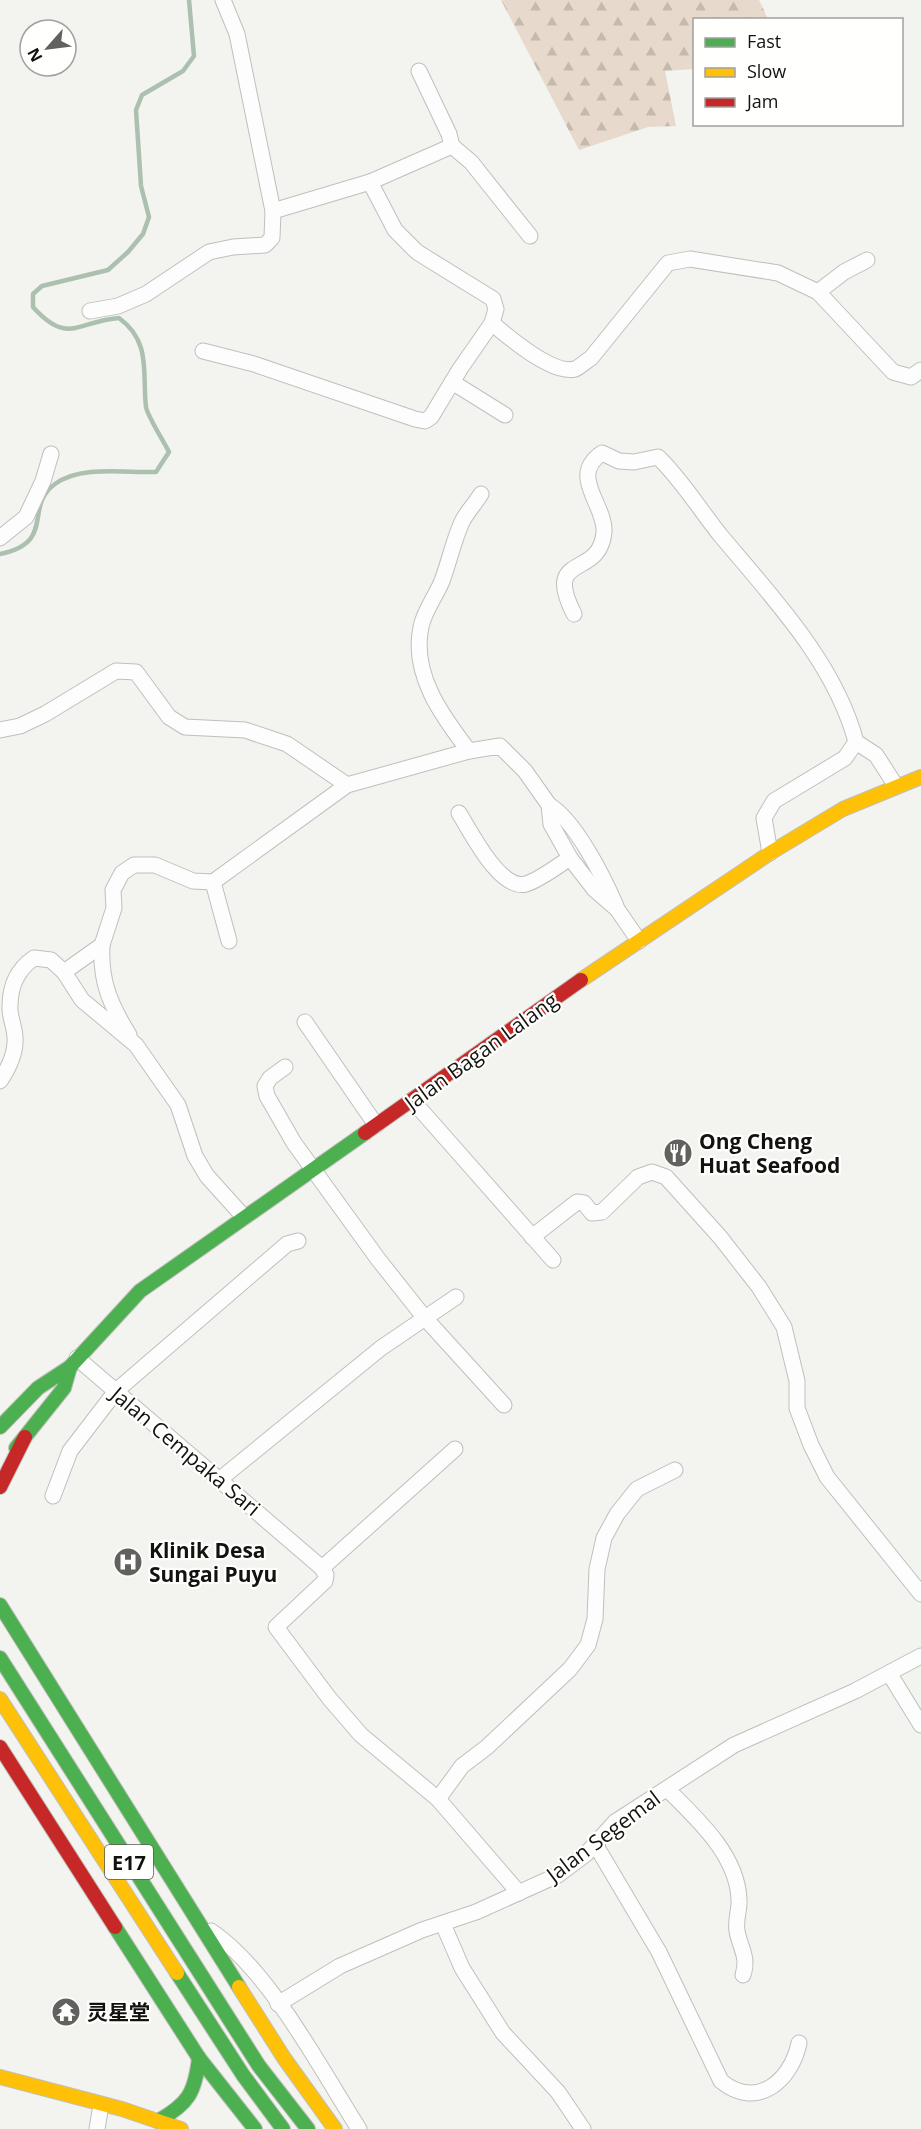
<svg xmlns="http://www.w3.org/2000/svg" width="921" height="2129" viewBox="0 0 921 2129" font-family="'Open Sans','Noto Sans SC',sans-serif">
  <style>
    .forest { fill: url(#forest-firs) }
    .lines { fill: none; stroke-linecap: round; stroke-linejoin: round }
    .stream { stroke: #acc0b0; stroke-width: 4.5 }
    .street-casing { stroke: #bfbfbc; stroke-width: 17 }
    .fast-casing { stroke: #bfbfbc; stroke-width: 16 }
    .slow-casing { stroke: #bfbfbc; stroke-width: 16 }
    .jam-casing { stroke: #bfbfbc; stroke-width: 16 }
    .street { stroke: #fdfdfd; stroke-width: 15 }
    .fast { stroke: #4caf50; stroke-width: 14 }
    .slow { stroke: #ffc107; stroke-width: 14 }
    .jam { stroke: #c62828; stroke-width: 14 }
    .labels { text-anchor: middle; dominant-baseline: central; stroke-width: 4.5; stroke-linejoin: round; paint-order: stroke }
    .shield { fill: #fffffe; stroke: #595957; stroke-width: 1.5 }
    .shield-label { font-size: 20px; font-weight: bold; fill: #12120f }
    .street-label { font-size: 21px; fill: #12120f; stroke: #fffffe }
    .poi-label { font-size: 21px; font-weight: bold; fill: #12120f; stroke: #fffffe; text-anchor: start }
  </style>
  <defs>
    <pattern id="forest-firs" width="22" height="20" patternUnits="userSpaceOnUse" patternTransform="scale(1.5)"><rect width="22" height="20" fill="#e7dacd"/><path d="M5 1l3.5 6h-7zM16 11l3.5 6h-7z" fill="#c5baaf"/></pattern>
  </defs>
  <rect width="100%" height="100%" fill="#f3f3ef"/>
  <!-- forest -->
  <path class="forest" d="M501,0H759L768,19L694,20V69L665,71L676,126L648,127L579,150Z"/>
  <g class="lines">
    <!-- stream -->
    <path class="stream" d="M0,554C57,542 23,507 55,484C81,465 126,473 156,472L169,452C164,442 147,415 146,407C142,374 152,342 119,318C78,321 68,346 33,307V294L42,286L108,270L128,252L143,234L149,217L141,186L136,110L142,95L183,71L194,56L189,0"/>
    <!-- street casing -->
    <g class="street-casing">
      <g id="street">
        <path d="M419,71L449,134L452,146L471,162L530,236"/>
        <path d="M273,211L370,182L452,146"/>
        <path d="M818,292L844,272L867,260"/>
        <path d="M90,311L118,306L146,294L209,252L233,247L265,245L272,238L273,211L237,34L223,0"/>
        <path d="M492,323C508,337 553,375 575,369C580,367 586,361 591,358L668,263L690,259L778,273L818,292L893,372L911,377L921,370"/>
        <path d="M203,351L254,364L415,419L425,421L431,417L460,369L492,323L496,309L493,299L417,252L395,230L370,182"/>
        <path d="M452,382L505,415"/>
        <path d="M0,538L26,517L43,481L51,454"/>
        <path d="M574,614C542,551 600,580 604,532C606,505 568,476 602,453L619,461L634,462L658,457C682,480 700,510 721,536C773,598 835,663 856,742L876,755L896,786"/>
        <path d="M0,730L20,726L45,714L116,671L136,672L169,717L185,727L245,730L287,744L347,785"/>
        <path d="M469,751C442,716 411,674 421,627C424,611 436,596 442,581C449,562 453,543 461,524C465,514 475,504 481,494"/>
        <path d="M549,805C575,820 604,878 616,906"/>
        <path d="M459,813C471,832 500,891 526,884C541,879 556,867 570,858"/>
        <path d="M770,853L764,818L774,801L845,758L856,742"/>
        <path d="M213,882L229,941"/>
        <path d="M102,945C100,981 110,1004 129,1035"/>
        <path d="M64,972L102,945L114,908L113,890L122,873L134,865H155L193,881L213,882L347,785L469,751L500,746L525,771L549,805L551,824L570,858L594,889L617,909L639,941"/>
        <path d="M305,1022L376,1125"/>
        <path d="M285,1067L270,1078L265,1086L267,1096L294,1143L378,1259L424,1317L504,1405"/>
        <path d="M0,1081C8,1069 16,1053 15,1038C15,1027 9,1016 10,1006C10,986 18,969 34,958L51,960L64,972L82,1000L136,1045L178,1105L195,1156L207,1176L243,1216"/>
        <path d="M412,1100L553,1260"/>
        <path d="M532,1237L577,1202L584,1203L592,1213L602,1212L638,1177L652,1172L666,1177L720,1237L759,1287L784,1327L797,1381V1408L811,1445L827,1477L921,1594"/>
        <path d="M77,1358L322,1568L326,1575L325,1581L276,1627L329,1698L361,1735L438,1799L519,1893"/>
        <path d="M219,1480L381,1348L456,1297"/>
        <path d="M53,1496L70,1451L116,1391L287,1244L298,1241"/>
        <path d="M322,1568L455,1449"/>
        <path d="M889,1673L921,1725"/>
        <path d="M667,1789C696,1818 737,1854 739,1899C740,1910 735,1919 737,1931C740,1948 749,1957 743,1975"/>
        <path d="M438,1799L462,1766L487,1747L570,1669L588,1645L595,1619L597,1569L604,1538L617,1514L637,1489L675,1470"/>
        <path d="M595,1844L659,1952L721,2081C756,2110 791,2082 799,2043"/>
        <path d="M443,1924L462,1968L503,2033L558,2092L583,2129"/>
        <path d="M211,1931C270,1971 320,2068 359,2129"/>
        <path d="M278,2004L340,1966L422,1930L476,1912L558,1875L586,1854L615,1822L734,1745L855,1691L921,1656"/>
        <path d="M97,2129L101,2105"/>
      </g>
    </g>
    <!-- fast casing -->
    <g class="fast-casing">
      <g id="fast">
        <path d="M0,1427L38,1388L70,1367L140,1291L365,1133"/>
        <path d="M16,1448L64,1388L70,1367"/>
        <path d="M0,1605L239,1987"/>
        <path d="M0,1658L259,2066L308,2129"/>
        <path d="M115,1927L199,2058L255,2129"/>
        <path d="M177,1973L243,2075L283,2129"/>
        <path d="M158,2121C188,2104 195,2093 199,2058"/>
      </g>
    </g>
    <!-- slow casing -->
    <g class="slow-casing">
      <g id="slow">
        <path d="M581,980L770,853L843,809L921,777"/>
        <path d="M0,1699L177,1973"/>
        <path d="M239,1987L284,2058L335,2129"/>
        <path d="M0,2077L122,2109L181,2129"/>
      </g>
    </g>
    <!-- jam casing -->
    <g class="jam-casing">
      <g id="jam">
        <path d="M365,1133L581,980"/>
        <path d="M0,1487L25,1437"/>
        <path d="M0,1747L115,1927"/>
      </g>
    </g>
    <!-- street -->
    <use href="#street" class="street"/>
    <!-- fast -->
    <use href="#fast" class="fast"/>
    <!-- slow -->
    <use href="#slow" class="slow"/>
    <!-- jam -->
    <use href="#jam" class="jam"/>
  </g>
  <!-- icons -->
  <defs>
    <g id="restaurant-disc" transform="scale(1.5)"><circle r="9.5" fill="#61615d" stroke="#fffffe"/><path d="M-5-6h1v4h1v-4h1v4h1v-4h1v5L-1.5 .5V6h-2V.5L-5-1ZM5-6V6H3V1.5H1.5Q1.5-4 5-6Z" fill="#fff"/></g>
    <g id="hospital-disc" transform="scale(1.5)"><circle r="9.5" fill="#61615d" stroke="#fffffe"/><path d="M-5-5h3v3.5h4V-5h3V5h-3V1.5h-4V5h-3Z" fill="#fff"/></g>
    <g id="temple-disc" transform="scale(1.5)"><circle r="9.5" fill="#61615d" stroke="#fffffe"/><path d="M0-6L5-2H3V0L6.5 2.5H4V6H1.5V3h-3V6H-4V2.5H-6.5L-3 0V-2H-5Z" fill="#fff"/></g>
  </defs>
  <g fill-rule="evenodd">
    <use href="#restaurant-disc" x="678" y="1153"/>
    <use href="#hospital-disc" x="128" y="1562"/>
    <use href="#temple-disc" x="66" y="2012"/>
  </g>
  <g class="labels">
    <!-- shield labels -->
    <rect class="shield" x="105" y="1845" width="48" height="34" rx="4.5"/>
    <g class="shield-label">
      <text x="129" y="1862">E17</text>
    </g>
    <!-- street labels -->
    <g class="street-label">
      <text transform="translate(481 1051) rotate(-36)">Jalan Bagan Lalang</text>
      <text transform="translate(186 1451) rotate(40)">Jalan Cempaka Sari</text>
      <text transform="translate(603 1836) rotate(-37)">Jalan Segemal</text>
    </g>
    <!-- poi labels -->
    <g class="poi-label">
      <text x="699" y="1141">Ong Cheng<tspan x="699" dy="24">Huat Seafood</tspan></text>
      <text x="149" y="1550">Klinik Desa<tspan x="149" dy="24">Sungai Puyu</tspan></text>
      <text x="87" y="2012">灵星堂</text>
    </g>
  </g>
  <!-- legend -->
  <rect x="693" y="18" width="210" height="108" fill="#fffffe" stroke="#a0a09e" stroke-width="1.5"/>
  <rect x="705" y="38" width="30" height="9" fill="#4caf50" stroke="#a0a09e" stroke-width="1.5"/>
  <text x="747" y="48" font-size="18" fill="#12120f">Fast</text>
  <rect x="705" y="68" width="30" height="9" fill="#ffc107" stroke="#a0a09e" stroke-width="1.5"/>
  <text x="747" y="78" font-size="18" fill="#12120f">Slow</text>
  <rect x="705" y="98" width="30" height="9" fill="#c62828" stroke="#a0a09e" stroke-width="1.5"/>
  <text x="747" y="108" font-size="18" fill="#12120f">Jam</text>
  <!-- north arrow -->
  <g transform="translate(48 48) rotate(242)"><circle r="28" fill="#fffffe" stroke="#a0a09e" stroke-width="1.5"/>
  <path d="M0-4.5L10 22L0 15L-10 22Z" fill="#61615d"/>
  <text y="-9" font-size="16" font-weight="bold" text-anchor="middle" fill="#12120f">N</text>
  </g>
</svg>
